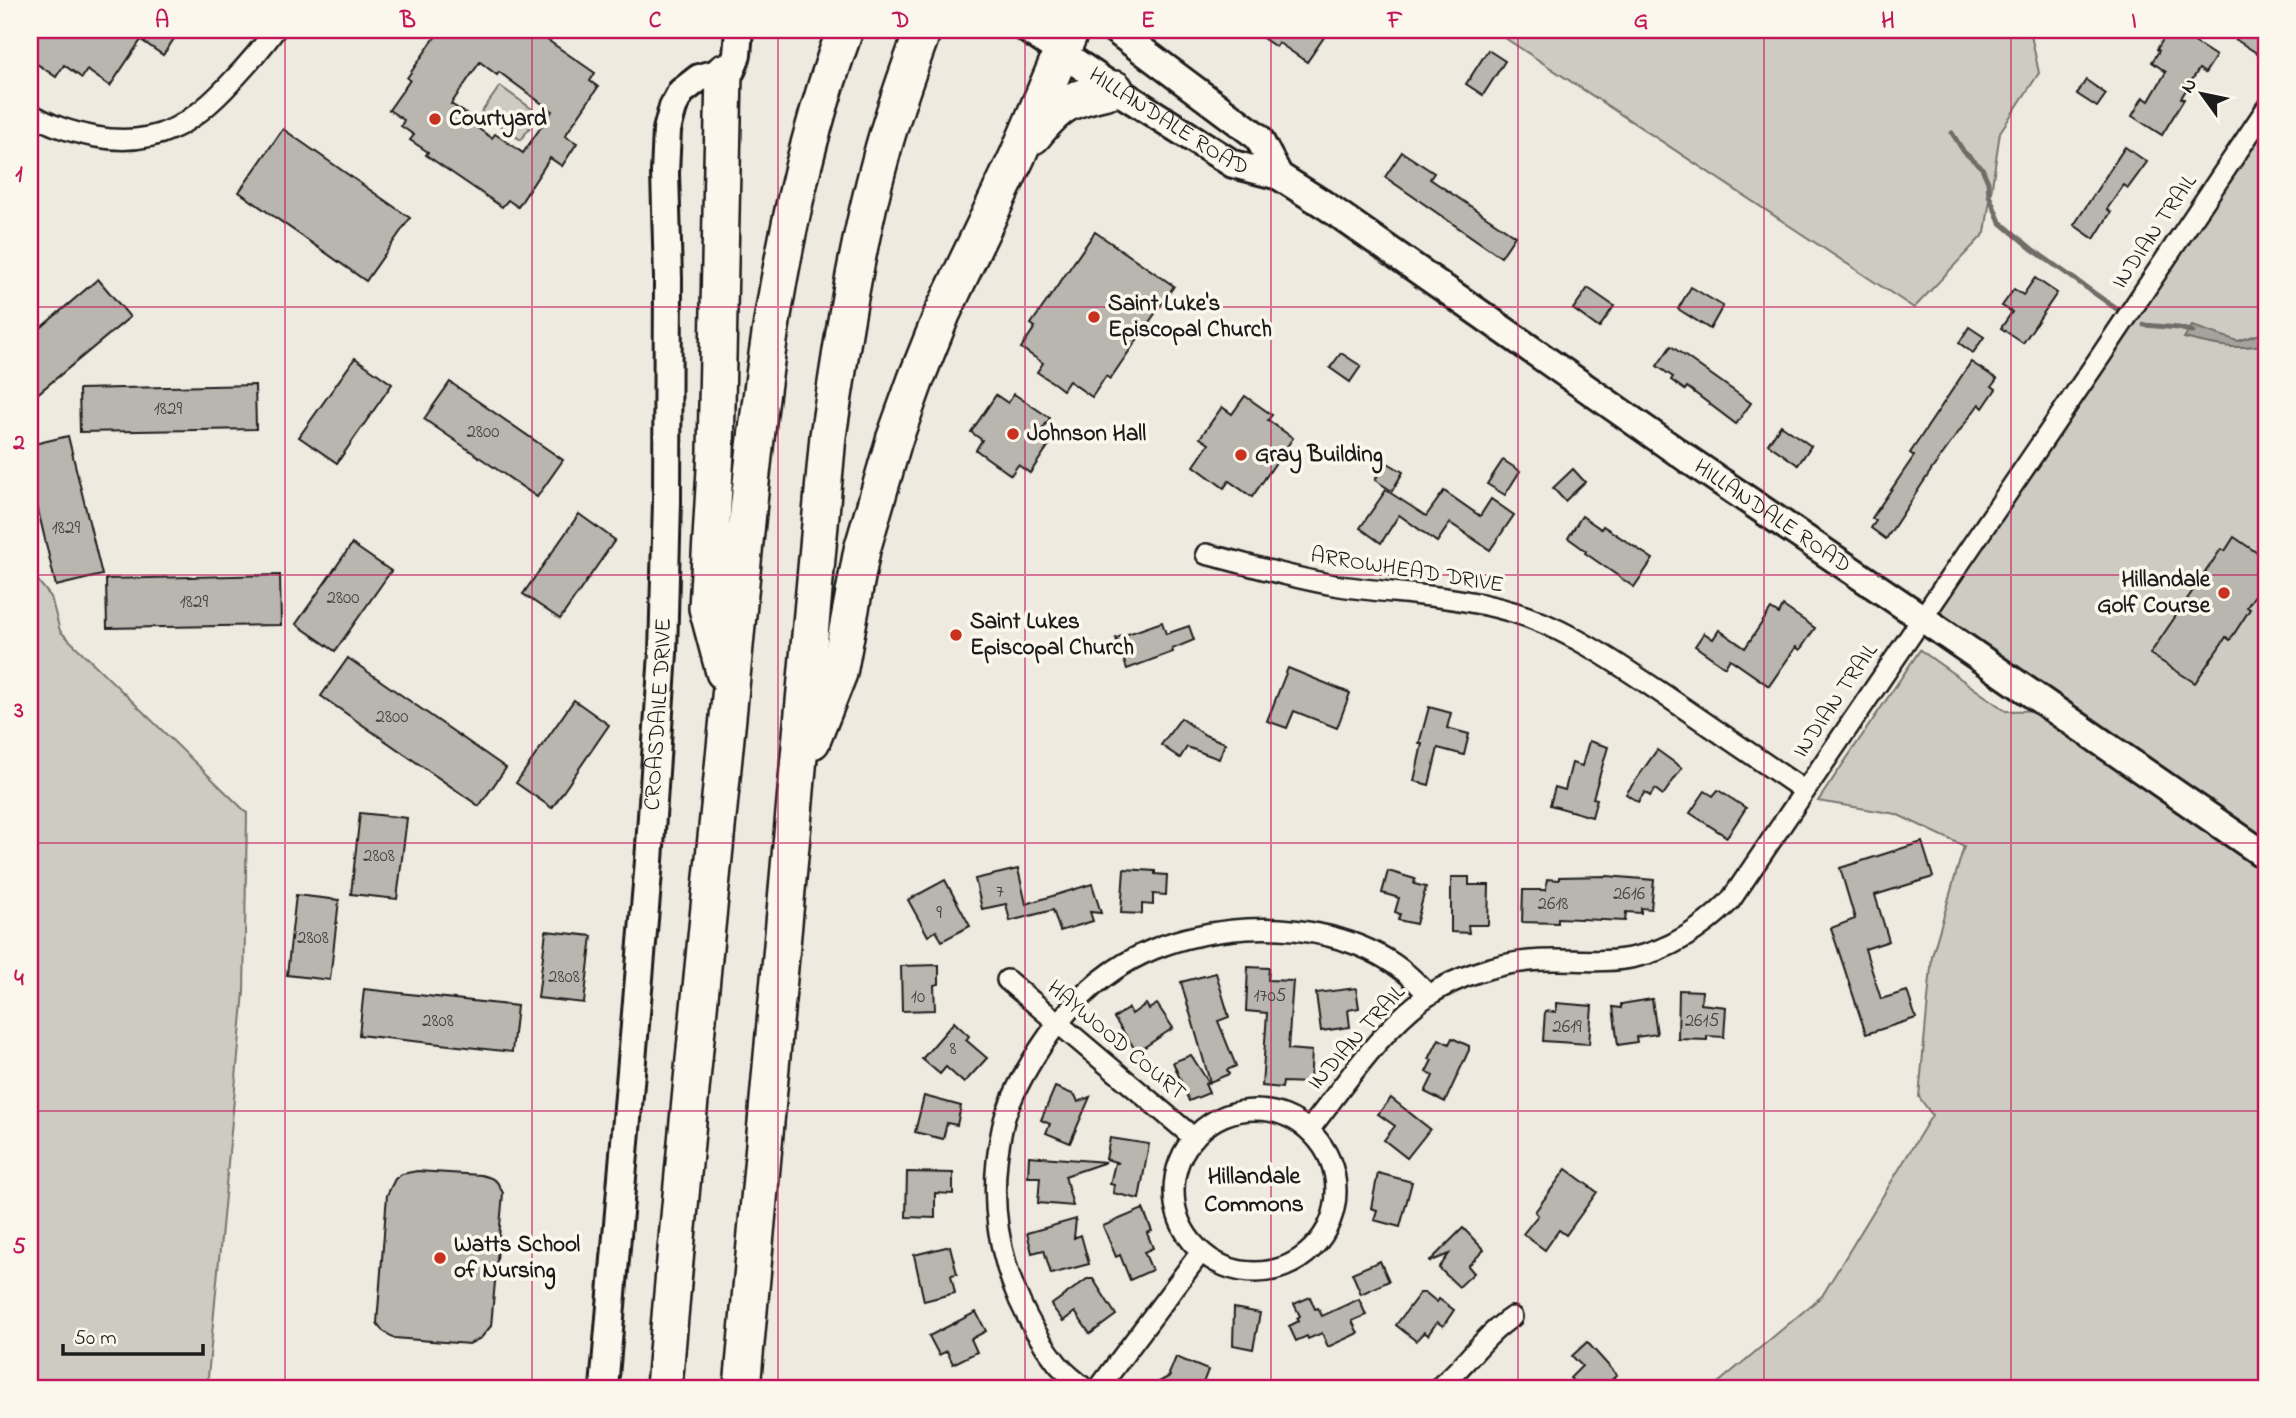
<svg xmlns="http://www.w3.org/2000/svg" width="2296" height="1418" viewBox="0 0 2296 1418" font-family="'Indie Flower',sans-serif">
  <style>
    .green { fill: #ceccc2; stroke: #75746f; stroke-width: 2 }
    .water { fill: #a6a39d; stroke: #6f6d69; stroke-width: 2 }
    .lines { fill: none; stroke-linecap: round; stroke-linejoin: round }
    .stream { stroke: #6f6d69; stroke-width: 5 }
    .building { fill: #b9b6af; stroke: #1c1c1c; stroke-width: 2; fill-rule: evenodd }
    .street-casing { stroke: #1c1c1c; stroke-width: 24 }
    .secondary-casing { stroke: #1c1c1c; stroke-width: 32 }
    .highway-casing { stroke: #1c1c1c; stroke-width: 40 }
    .street { stroke: #fbf7ec; stroke-width: 19 }
    .secondary { stroke: #fbf7ec; stroke-width: 26 }
    .highway { stroke: #fbf7ec; stroke-width: 35 }
    .grid { fill: none; stroke: #c2185b; stroke-width: 2; stroke-opacity: 0.55 }
    .poi-dot { fill: #c8321e; stroke: #fbf7ec; stroke-width: 2.5 }
    .labels { text-anchor: middle; dominant-baseline: central; stroke-width: 7; stroke-linejoin: round; paint-order: stroke }
    .number-label { font-size: 19px; fill: #434241 }
    .street-label { font-size: 23px; fill: #1c1c1c; stroke: #fbf7ec }
    .poi-label { font-size: 23px; font-weight: bold; fill: #1c1c1c; stroke: #fbf7ec; text-anchor: start }
    .neighbourhood-label { font-size: 24px; font-weight: bold; fill: #1c1c1c; stroke: #fbf7ec }
    .neatline { fill: none; stroke: #c2185b; stroke-width: 2.5 }
    .grid-label { font-size: 23px; text-anchor: middle; font-weight: bold; fill: #c2185b }
  </style>
  <rect width="100%" height="100%" fill="#eeeadf"/>
  <filter id="ink" filterUnits="userSpaceOnUse"><feTurbulence type="fractalNoise" baseFrequency=".0143" numOctaves="2"/><feDisplacementMap in="SourceGraphic" scale="14" xChannelSelector="R" yChannelSelector="G"/><feConvolveMatrix kernelMatrix="1 2 1 2 8 2 1 2 1" color-interpolation-filters="sRGB"/></filter>
  <g filter="url(#ink)">
    <!-- green -->
    <g class="green">
      <path d="M1493,30H2030L2039,73L2000,132L1985,233L1914,308Z"/>
      <path d="M500,86L539,114L521,140L481,113Z"/>
      <path d="M2266,128V1388H1712L1822,1296L1932,1115L1919,1097L1932,956L1964,846L1896,814L1818,801L1920,650L2006,711L2049,710L1934,617Z"/>
      <path d="M30,571L51,597L60,631L247,813L244,992L207,1388H30Z"/>
    </g>
    <!-- water -->
    <path class="water" d="M2192,326L2238,341L2266,332V344C2238,351 2212,345 2184,338Z"/>
    <g class="lines">
      <!-- stream -->
      <g class="stream">
        <path d="M1952,133L1964,152L1982,168L1988,182L1989,195L2000,222L2032,249L2118,310"/>
        <path d="M2144,325L2179,328L2193,332"/>
        <path d="M30,1374L37,1388"/>
      </g>
    </g>
    <!-- building -->
    <g class="building">
      <path d="M30,30H180L163,55L141,40L110,86L87,70L82,78L64,65L56,77L30,59Z"/>
      <path d="M440,30H533L595,73L590,81L598,87L565,136L577,143L562,166L550,158L518,207L508,200L502,207L426,155L428,152L410,140L414,135L401,126L404,120L389,110L410,80L407,78ZM480,62L497,75L499,72L552,111L523,153L495,134L492,138L467,121L470,116L451,104Z"/>
      <path d="M1251,30H1329L1307,62L1279,43L1276,47Z"/>
      <path d="M2169,30H2176L2216,56L2205,73L2199,69L2181,98L2184,99L2162,135L2132,116L2143,97L2149,101L2166,72L2152,62L2159,51L2157,49Z"/>
      <path d="M2221,30H2266V59Z"/>
      <path d="M1488,50L1505,61L1483,95L1466,84Z"/>
      <path d="M2086,80L2106,94L2097,107L2077,94Z"/>
      <path d="M283,129L410,218L366,281L239,192Z"/>
      <path d="M2125,147L2147,162L2128,188L2124,185L2107,209L2111,212L2094,239L2074,225Z"/>
      <path d="M1402,152L1434,173L1430,179L1515,236L1501,257L1385,177Z"/>
      <path d="M1095,232L1174,286L1110,379L1106,376L1092,397L1069,381L1063,390L1055,384L1037,372L1043,363L1021,348L1035,327L1031,324Z"/>
      <path d="M2035,278L2057,293L2023,343L2001,328L2012,312L2002,306L2014,289L2023,295Z"/>
      <path d="M98,279L130,317L30,400V337Z"/>
      <path d="M1691,287L1723,306L1710,329L1678,309Z"/>
      <path d="M1588,288L1614,306L1599,328L1573,309Z"/>
      <path d="M1969,327L1984,337L1973,353L1959,343Z"/>
      <path d="M1671,346L1751,403L1736,424L1687,387L1685,390L1671,380L1673,377L1657,366Z"/>
      <path d="M1341,353L1361,366L1350,382L1330,368Z"/>
      <path d="M355,358L392,384L337,463L299,437Z"/>
      <path d="M1971,362L1997,379L1992,386L1996,389L1983,408L1979,404L1932,469L1886,539L1871,528L1876,521L1872,518L1914,456L1910,453Z"/>
      <path d="M450,382L563,460L537,497L424,419Z"/>
      <path d="M255,385L256,429L80,432L79,389Z"/>
      <path d="M1014,394L1050,418L1043,428L1055,436L1030,473L1018,465L1011,475L976,450L982,440L971,432L996,395L1008,403Z"/>
      <path d="M1245,396L1272,415L1268,420L1293,438L1252,497L1229,481L1224,488L1194,466L1209,444L1200,438L1222,407L1232,414Z"/>
      <path d="M1781,425L1811,446L1798,465L1768,444Z"/>
      <path d="M68,436L102,575L56,586L30,476V445Z"/>
      <path d="M1503,460L1520,471L1505,495L1487,484Z"/>
      <path d="M1386,462L1403,472L1392,491L1375,480Z"/>
      <path d="M1573,469L1585,482L1565,501L1553,488Z"/>
      <path d="M1386,490L1426,516L1444,491L1480,516L1491,499L1514,515L1490,550L1450,523L1437,542L1399,515L1381,543L1360,528Z"/>
      <path d="M579,514L615,540L560,619L523,594Z"/>
      <path d="M1582,516L1601,529L1603,526L1653,559L1634,587L1585,553L1586,551L1568,538Z"/>
      <path d="M2234,537L2266,559V579L2247,607L2250,609L2230,640L2226,637L2195,683L2150,654L2221,549L2225,551Z"/>
      <path d="M352,544L391,571L335,651L296,624Z"/>
      <path d="M280,575L281,625L107,628L106,579Z"/>
      <path d="M1783,606L1815,628L1800,650L1796,647L1769,686L1730,659L1725,667L1695,646L1704,633L1713,639L1719,630L1745,648L1771,609L1779,614Z"/>
      <path d="M1162,622L1166,634L1189,626L1194,640L1172,649L1173,652L1127,669L1116,638Z"/>
      <path d="M348,658L506,768L479,806L321,696Z"/>
      <path d="M1288,668L1350,693L1337,728L1294,711L1287,728L1267,721Z"/>
      <path d="M574,700L609,725L552,808L516,783Z"/>
      <path d="M1429,707L1451,713L1447,728L1469,734L1464,755L1438,748L1429,785L1414,781L1422,744H1419Z"/>
      <path d="M1181,718L1205,735L1225,743L1219,759L1187,747L1180,758L1161,745Z"/>
      <path d="M1589,741L1608,747L1593,798L1597,799L1592,817L1550,805L1555,787L1565,790L1572,763L1582,766Z"/>
      <path d="M1657,750L1682,768L1663,795L1655,789L1650,796L1645,792L1638,802L1626,794Z"/>
      <path d="M1718,790L1746,808L1727,837L1690,813L1705,791L1713,796Z"/>
      <path d="M360,813L407,818L397,899L351,894Z"/>
      <path d="M1922,842L1933,877L1875,895L1889,941L1865,949L1881,999L1907,991L1916,1018L1866,1034L1831,928L1855,919L1840,868Z"/>
      <path d="M1018,869L1026,904L1092,884L1101,913L1090,912L1093,921L1060,931L1053,910L1010,921L1006,904L982,909L975,879Z"/>
      <path d="M1124,869L1155,871V874L1167,875L1166,895L1153,894V905L1142,904V914L1121,913Z"/>
      <path d="M1388,871L1415,879L1414,884L1426,887L1416,924L1398,920L1400,914L1395,912L1399,898L1382,893Z"/>
      <path d="M1607,876L1654,880L1651,909L1641,908V913L1626,912L1625,921L1558,918V923L1522,922L1523,890H1546L1547,879L1559,880V877Z"/>
      <path d="M1451,877H1469V885H1489L1488,925H1468L1469,933L1451,932Z"/>
      <path d="M945,880L970,926L942,941L936,931L928,936L908,900Z"/>
      <path d="M296,895L339,900L330,980L287,975Z"/>
      <path d="M546,931L592,936L584,1003L538,998Z"/>
      <path d="M939,965V984L934,985L935,1010L902,1011L901,966Z"/>
      <path d="M1248,967L1269,968L1268,980L1293,981L1288,1049L1312,1051L1310,1083L1283,1082L1282,1088L1262,1086L1267,1013L1246,1011Z"/>
      <path d="M1216,973L1229,1017L1218,1021L1236,1066L1227,1070L1229,1074L1210,1082L1181,982Z"/>
      <path d="M1356,988L1359,1008L1348,1010L1350,1027L1321,1031L1316,993Z"/>
      <path d="M364,989L517,1006L512,1052L359,1035Z"/>
      <path d="M1679,990L1702,991L1701,1004L1726,1007L1724,1037L1707,1036V1040L1678,1039Z"/>
      <path d="M1652,999L1657,1034L1636,1037L1637,1042L1618,1045L1613,1007L1621,1008V1004Z"/>
      <path d="M1556,1003L1592,1006L1589,1044L1543,1041L1545,1011L1556,1012Z"/>
      <path d="M1146,1004L1149,1009L1157,1004L1173,1028L1137,1052L1114,1018L1129,1008L1132,1014Z"/>
      <path d="M954,1022L969,1036L966,1040L987,1058L964,1083L946,1067L940,1074L922,1059Z"/>
      <path d="M1452,1038L1469,1046V1050L1445,1102L1425,1092L1433,1076L1426,1072L1432,1060L1429,1059L1439,1039L1449,1044Z"/>
      <path d="M1191,1055L1209,1083L1205,1084L1209,1093L1189,1101L1173,1062Z"/>
      <path d="M1055,1087L1075,1095L1078,1102L1090,1097L1070,1143L1046,1133L1050,1124L1041,1120Z"/>
      <path d="M924,1096L961,1106L957,1125L947,1123L943,1139L915,1132Z"/>
      <path d="M1391,1098L1430,1129L1407,1158L1384,1140L1395,1126L1378,1114Z"/>
      <path d="M1110,1138L1149,1144L1139,1199L1113,1193L1114,1185L1110,1184L1115,1163H1119L1106,1159Z"/>
      <path d="M1029,1156L1067,1159L1106,1162L1065,1176L1073,1206L1038,1203L1040,1177H1028Z"/>
      <path d="M1566,1169L1597,1192L1566,1235L1559,1230L1545,1250L1523,1234L1538,1215L1535,1212Z"/>
      <path d="M417,1171L481,1175L491,1178L497,1182L503,1193L491,1326L481,1338L469,1344L394,1338L383,1331L377,1323L387,1195L395,1179L402,1174Z"/>
      <path d="M907,1172L953,1173V1194L935,1193V1218L906,1217Z"/>
      <path d="M1378,1173L1412,1182L1400,1227L1374,1220L1377,1210L1371,1208Z"/>
      <path d="M1143,1209L1152,1231L1147,1233L1153,1248L1144,1252L1152,1270L1130,1280L1120,1255L1116,1257L1103,1226Z"/>
      <path d="M1076,1219L1074,1238L1081,1235L1089,1264L1051,1274L1044,1250L1032,1253L1027,1233Z"/>
      <path d="M1463,1228L1484,1250L1468,1266L1474,1273L1459,1287L1439,1268L1449,1254L1429,1262Z"/>
      <path d="M950,1246L957,1274L951,1275L955,1293L924,1301L914,1255Z"/>
      <path d="M1380,1261L1389,1281L1361,1294L1352,1273Z"/>
      <path d="M1087,1279H1093L1116,1315L1090,1334L1075,1312L1063,1321L1051,1305Z"/>
      <path d="M1420,1293H1426L1437,1302L1439,1299L1454,1310L1443,1326L1437,1322L1428,1335L1424,1332L1416,1341L1396,1325Z"/>
      <path d="M1310,1297L1315,1309L1318,1308L1322,1316L1359,1299L1366,1315L1352,1321L1358,1333L1328,1347L1322,1333L1308,1339L1307,1336L1296,1341L1289,1326L1299,1321L1297,1318L1300,1316L1294,1304Z"/>
      <path d="M1234,1308L1260,1313L1253,1349L1233,1345Z"/>
      <path d="M976,1312L986,1331L971,1339L977,1352L953,1364L947,1351L939,1355L929,1336Z"/>
      <path d="M1587,1342L1617,1375L1603,1388H1579L1570,1378L1582,1366L1572,1356Z"/>
      <path d="M1176,1357L1208,1370L1201,1388H1148L1170,1376L1169,1374Z"/>
    </g>
    <g class="lines">
      <!-- street casing -->
      <g class="street-casing">
        <g id="street">
          <path d="M30,113C51,126 71,132 96,137C157,148 194,123 233,80C248,64 262,48 275,30"/>
          <path d="M1206,554C1251,565 1294,579 1340,586C1402,595 1468,595 1528,617C1579,636 1624,668 1669,698C1715,729 1760,760 1805,791"/>
          <path d="M1007,980L1194,1138"/>
          <circle cx="1255" cy="1191" r="81"/>
          <path d="M1309,1130C1343,1087 1384,1025 1429,995C1457,977 1495,964 1529,961C1564,957 1600,965 1635,957C1673,949 1703,928 1730,901L2102,354L2266,109"/>
          <path d="M1084,1388C1075,1380 1064,1372 1057,1363C1012,1305 989,1234 997,1161C999,1145 1001,1129 1006,1114C1016,1086 1032,1059 1049,1035C1076,998 1111,966 1154,949C1183,937 1216,931 1247,929C1299,926 1360,937 1402,970C1412,977 1420,987 1429,995"/>
          <path d="M1099,1388L1201,1252"/>
          <path d="M1438,1388C1465,1367 1483,1336 1512,1317"/>
        </g>
      </g>
      <!-- secondary casing -->
      <g class="secondary-casing">
        <g id="secondary">
          <path id="s1" d="M1028,30L1115,89L1233,164L1279,176L1328,207L1689,460L1922,618L2266,856"/>
          <path d="M1115,30L1258,137L1279,176"/>
          <path id="s2" d="M604,1388L649,861L663,653L667,501L668,278L665,173L667,130L673,107L681,92L699,78L732,69L737,55L739,30"/>
        </g>
      </g>
      <!-- highway casing -->
      <g class="highway-casing">
        <g id="highway">
          <path d="M1033,136C1063,99 1070,100 1115,89"/>
          <path d="M724,672L707,608L716,452L724,72"/>
          <path d="M812,741L839,673L862,550L894,440L916,379L942,314L1017,157L1071,30"/>
          <path d="M664,1388C683,1154 708,921 731,687C753,465 767,241 845,30"/>
          <path d="M742,1388L828,436C842,342 856,248 881,157C892,114 908,72 923,30"/>
        </g>
      </g>
      <!-- street -->
      <use href="#street" class="street"/>
      <!-- secondary -->
      <use href="#secondary" class="secondary"/>
      <!-- highway -->
      <use href="#highway" class="highway"/>
    </g>
  </g>
  <!-- grid -->
  <path class="grid" d="M285,30V1388M532,30V1388M778,30V1388M1025,30V1388M1271,30V1388M1518,30V1388M1764,30V1388M2011,30V1388M30,307H2266M30,575H2266M30,843H2266M30,1111H2266"/>
  <!-- markers -->
  <g class="poi-dot">
    <circle cx="435" cy="119" r="7"/>
    <circle cx="1094" cy="317" r="7"/>
    <circle cx="1013" cy="434" r="7"/>
    <circle cx="1241" cy="455" r="7"/>
    <circle cx="2224" cy="593" r="7"/>
    <circle cx="956" cy="635" r="7"/>
    <circle cx="440" cy="1258" r="7"/>
  </g>
  <g class="labels">
    <!-- number labels -->
    <g class="number-label">
      <text x="168" y="409">1829</text>
      <text x="483" y="432">2800</text>
      <text x="66" y="528">1829</text>
      <text x="343" y="598">2800</text>
      <text x="194" y="602">1829</text>
      <text x="392" y="717">2800</text>
      <text x="379" y="856">2808</text>
      <text x="1000" y="892">7</text>
      <text x="1629" y="894">2616</text>
      <text x="1553" y="904">2618</text>
      <text x="939" y="913">9</text>
      <text x="313" y="938">2808</text>
      <text x="564" y="977">2808</text>
      <text x="1270" y="996">1705</text>
      <text x="918" y="997">10</text>
      <text x="438" y="1021">2808</text>
      <text x="1702" y="1021">2615</text>
      <text x="1567" y="1027">2619</text>
      <text x="953" y="1049">8</text>
    </g>
    <!-- street labels -->
    <g class="street-label">
      <text stroke="none"><textPath href="#s1" startOffset="168">HILLANDALE ROAD</textPath></text>
      <text transform="translate(2155 232) rotate(-56)">INDIAN TRAIL</text>
      <text stroke="none"><textPath href="#s1" startOffset="892">HILLANDALE ROAD</textPath></text>
      <text transform="translate(1407 571) rotate(9)">ARROWHEAD DRIVE</text>
      <text transform="translate(1836 701) rotate(-56)">INDIAN TRAIL</text>
      <text stroke="none"><textPath href="#s2" startOffset="676">CROASDAILE DRIVE</textPath></text>
      <text transform="translate(1357 1038) rotate(-48)">INDIAN TRAIL</text>
      <text transform="translate(1116 1041) rotate(40)">HAYWOOD COURT</text>
    </g>
    <!-- poi labels -->
    <g class="poi-label">
      <text x="449" y="119">Courtyard</text>
      <text x="1108" y="304">Saint Luke's<tspan x="1108" dy="26">Episcopal Church</tspan></text>
      <text x="1027" y="434">Johnson Hall</text>
      <text x="1255" y="455">Gray Building</text>
      <text x="2210" y="580" text-anchor="end">Hillandale<tspan x="2210" dy="26">Golf Course</tspan></text>
      <text x="970" y="622">Saint Lukes<tspan x="970" dy="26">Episcopal Church</tspan></text>
      <text x="454" y="1245">Watts School<tspan x="454" dy="26">of Nursing</tspan></text>
    </g>
    <!-- neighbourhood labels -->
    <g class="neighbourhood-label">
      <text x="1254" y="1177">Hillandale<tspan x="1254" dy="28">Commons</tspan></text>
    </g>
  </g>
  <!-- margin -->
  <rect width="2296" height="1418" fill="none" stroke="#fbf7ec" stroke-width="77"/>
  <!-- north arrow -->
  <g transform="translate(2202 94) rotate(303)" stroke="#fbf7ec" stroke-width="5" paint-order="stroke">
  <path d="M0-5L12 26L0 18L-12 26Z" fill="#1c1c1c"/>
  <text y="-10" font-size="19" font-weight="bold" text-anchor="middle" fill="#1c1c1c">N</text>
  </g>
  <!-- scale -->
  <path d="M63 1344v10h140v-10" fill="none" stroke="#1c1c1c" stroke-width="3.5"/>
  <text x="74" y="1344" font-size="21" fill="#1c1c1c" stroke="#fbf7ec" stroke-width="5" paint-order="stroke">50 m</text>
  <rect x="38" y="38" width="2220" height="1342" class="neatline"/>
  <g class="grid-label">
    <text x="162" y="27">A</text>
    <text x="408" y="27">B</text>
    <text x="655" y="27">C</text>
    <text x="901" y="27">D</text>
    <text x="1148" y="27">E</text>
    <text x="1395" y="27">F</text>
    <text x="1641" y="27">G</text>
    <text x="1888" y="27">H</text>
    <text x="2134" y="27">I</text>
    <text x="19" y="181">1</text>
    <text x="19" y="449">2</text>
    <text x="19" y="717">3</text>
    <text x="19" y="985">4</text>
    <text x="19" y="1253">5</text>
  </g>
</svg>
